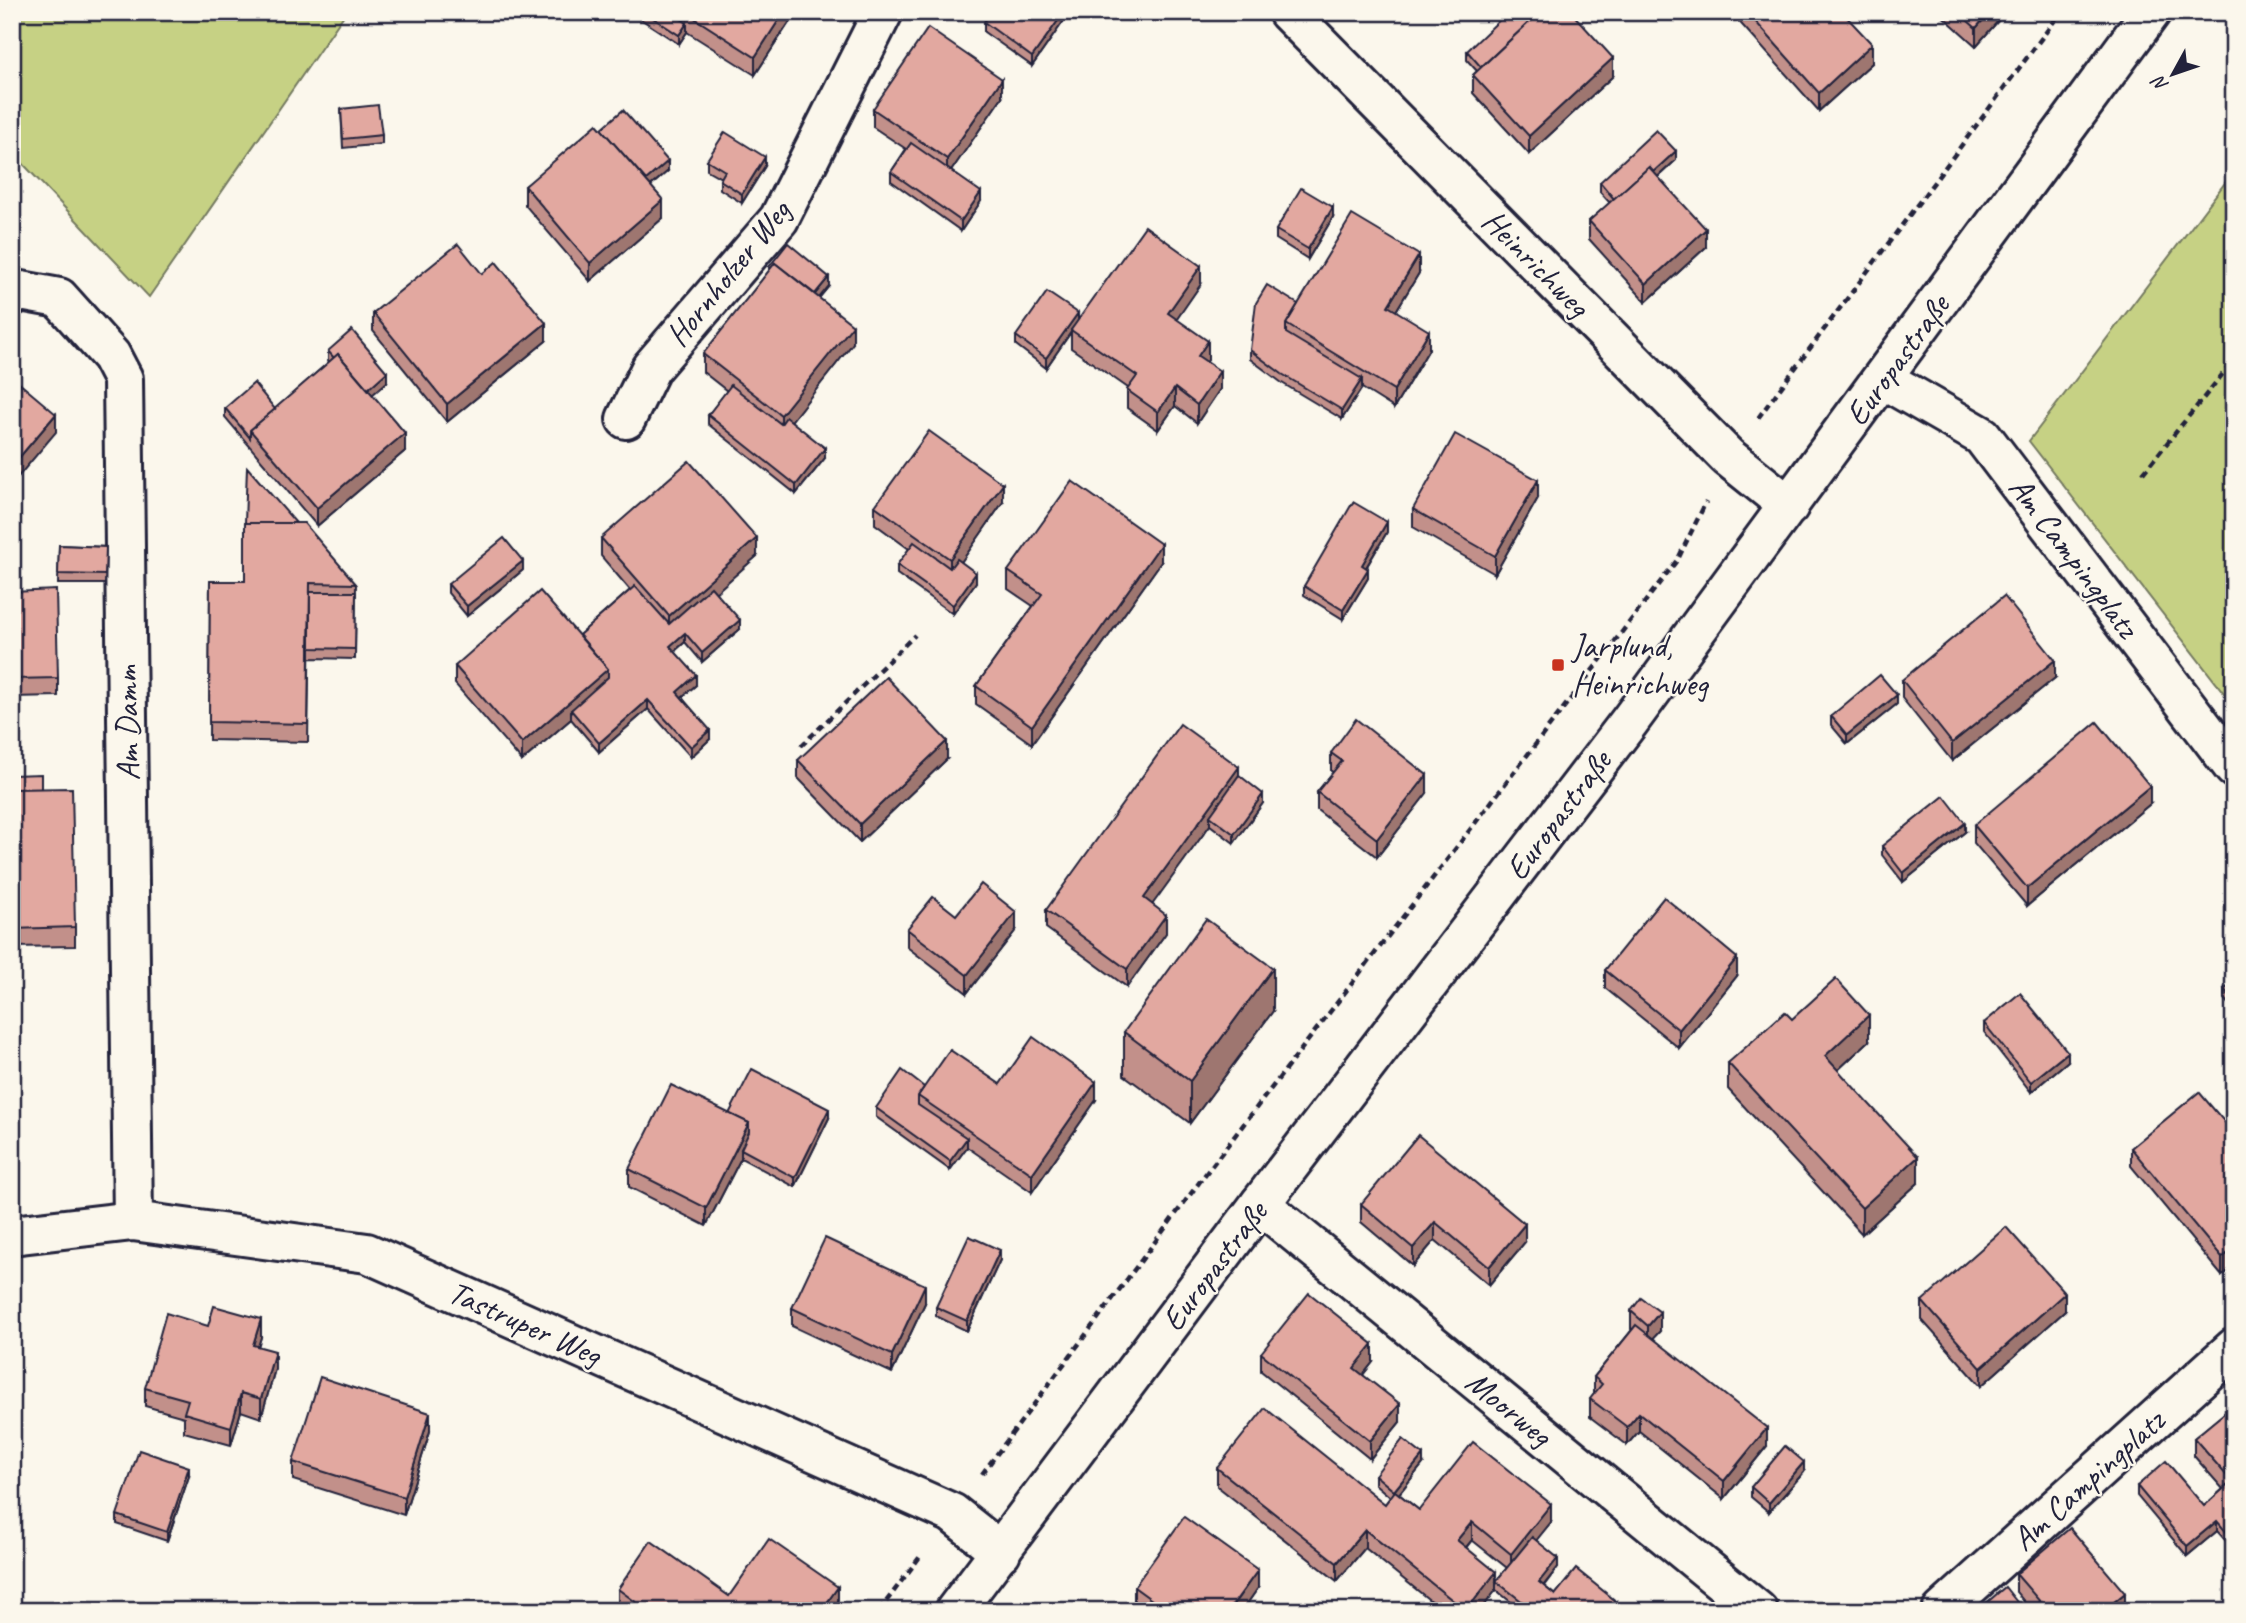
<svg xmlns="http://www.w3.org/2000/svg" width="2246" height="1623" viewBox="0 0 2246 1623" font-family="Caveat,sans-serif">
  <style>
    .green { fill: #c6d184; stroke: #747a60; stroke-width: 2 }
    .lines { fill: none; stroke-linecap: round; stroke-linejoin: round }
    .minor-casing { stroke: #22223b; stroke-width: 44 }
    .major-casing { stroke: #22223b; stroke-width: 44 }
    .path { stroke: #22223b; stroke-width: 4.5; stroke-dasharray: 7 5; stroke-linecap: butt }
    .minor { stroke: #fbf7ec; stroke-width: 38 }
    .major { stroke: #fbf7ec; stroke-width: 38 }
    .wall { fill: #c2908a; stroke: #22223b; stroke-width: 2; fill-rule: evenodd }
    .shaded-wall { fill: #9e7670; stroke: #22223b; stroke-width: 2 }
    .building { fill: #e2a8a0; stroke: #22223b; stroke-width: 2 }
    .poi-dot { fill: #c8321e; stroke: #fbf7ec; stroke-width: 2.5 }
    .labels { text-anchor: middle; dominant-baseline: central; stroke-width: 5; stroke-linejoin: round; paint-order: stroke }
    .street-label { font-size: 33px; fill: #22223b; stroke: #fbf7ec }
    .poi-label { font-size: 33px; fill: #22223b; stroke: #fbf7ec; text-anchor: start }
  </style>
  <rect width="100%" height="100%" fill="#fbf7ec"/>
  <filter id="ink" filterUnits="userSpaceOnUse"><feTurbulence type="fractalNoise" baseFrequency=".0143" numOctaves="2"/><feDisplacementMap in="SourceGraphic" scale="14" xChannelSelector="R" yChannelSelector="G"/><feConvolveMatrix kernelMatrix="1 2 1 2 8 2 1 2 1" color-interpolation-filters="sRGB"/></filter>
  <g filter="url(#ink)">
    <!-- green -->
    <g class="green">
      <path d="M12,12H346L149,297L12,152Z"/>
      <path d="M2234,171V706L2029,441Z"/>
    </g>
    <g class="lines">
      <!-- minor casing -->
      <g class="minor-casing">
        <g id="minor">
          <path d="M1288,12L1728,457L1789,506"/>
          <path d="M12,296L21,291L59,298L111,356L123,379L133,1221"/>
          <path d="M1883,379L1982,436L2234,768"/>
          <path d="M626,419L651,368L779,219L883,12"/>
          <path d="M1260,1204L1758,1611"/>
          <path d="M12,1235L133,1221L367,1253L952,1513L1001,1552"/>
          <path d="M1942,1611L2234,1348"/>
        </g>
      </g>
      <!-- major casing -->
      <g class="major-casing">
        <path id="major" d="M955,1611L1260,1204L1629,722L2151,12"/>
      </g>
      <!-- path -->
      <g class="path">
        <path d="M1758,418L2061,12"/>
        <path d="M2143,473L2234,360"/>
        <path d="M801,746L915,635"/>
        <path d="M982,1474L1210,1168L1678,559L1706,502"/>
        <path d="M879,1611L922,1554"/>
      </g>
      <!-- minor -->
      <use href="#minor" class="minor"/>
      <!-- major -->
      <use href="#major" class="major"/>
    </g>
    <!-- wall -->
    <g class="wall">
      <path d="M630,12H671L672,13V12H796L755,75L687,32L679,44Z"/>
      <path d="M987,12H1070L1032,66L984,32V22L990,14Z"/>
      <path d="M1735,12H1842L1872,63L1819,111L1735,17Z"/>
      <path d="M1938,12H2006L1976,46Z"/>
      <path d="M1467,51L1613,76L1529,154L1473,93V75L1477,71L1467,60Z"/>
      <path d="M1002,97L951,171L981,201L961,231L891,181V172L906,149L873,127V109Z"/>
      <path d="M341,109L382,135V144L343,148Z"/>
      <path d="M601,129L668,171L651,186L663,218L590,281L525,205V186Z"/>
      <path d="M707,160L765,166L742,203L720,189V180L721,178L707,170Z"/>
      <path d="M1676,160L1658,177L1706,247L1646,302L1589,239V221L1610,203L1600,192V182Z"/>
      <path d="M1333,217L1308,259L1276,239V230Z"/>
      <path d="M769,267L829,286L819,298L853,343L791,421L825,458L796,494L708,424V415L727,391L703,372V354L769,271Z"/>
      <path d="M1419,273L1396,311L1429,349L1394,408L1362,388L1342,419L1282,383L1250,359V350L1298,304Z"/>
      <path d="M1201,284L1176,319L1208,360L1206,362L1220,389L1197,423L1175,406L1158,430L1127,408V390L1128,388L1071,348V332L1046,368L1016,345V336L1078,321Z"/>
      <path d="M373,313L546,341L447,422L373,331Z"/>
      <path d="M328,351L387,382L372,394L405,451L317,526L225,417V408L275,409L329,362L328,360Z"/>
      <path d="M1538,498L1495,574L1413,527V509Z"/>
      <path d="M1003,502L961,562L976,582L953,614L897,574V565L909,549L875,524V506Z"/>
      <path d="M296,523L356,584L355,659L310,658V611L308,742L209,740L210,581H245Z"/>
      <path d="M1387,532L1366,568L1368,578L1343,619L1304,595V586Z"/>
      <path d="M601,538L757,556L715,592L740,629L702,662L685,642L675,651L696,685L682,697L710,739L691,757L648,709L599,752L571,719L522,761L455,684V666L579,635L630,590L601,556Z"/>
      <path d="M59,545L106,547L105,584H58Z"/>
      <path d="M1161,562L1032,744L976,704V686L1033,606L1008,589V571Z"/>
      <path d="M523,570L467,616L448,593V584Z"/>
      <path d="M12,592L58,678V696L12,697Z"/>
      <path d="M2055,678L1952,761L1902,698V680Z"/>
      <path d="M1897,704L1847,744L1831,725V716Z"/>
      <path d="M1331,753L1427,793L1377,857L1317,810V792L1333,772L1331,771Z"/>
      <path d="M947,759L860,842L798,778V760Z"/>
      <path d="M12,775L41,789L75,927V946L12,947Z"/>
      <path d="M1239,775L1263,803L1234,843L1210,825L1152,904L1166,933L1127,987L1046,928V910Z"/>
      <path d="M2150,804L2027,906L1974,843V825Z"/>
      <path d="M1965,832L1903,882L1882,855V846Z"/>
      <path d="M907,929L1016,930L967,993L907,947Z"/>
      <path d="M1605,970L1737,976L1679,1048L1605,988Z"/>
      <path d="M2234,981V1011L2224,999V989Z"/>
      <path d="M1273,1011L1190,1123L1124,1075V1032Z"/>
      <path d="M1792,1019L1869,1041L1838,1070L1918,1183L1862,1234L1728,1089V1063Z"/>
      <path d="M1984,1023L2068,1061L2031,1092L1984,1032Z"/>
      <path d="M1000,1084L1096,1100L1032,1192L967,1147L950,1170L876,1117V1108L924,1087Z"/>
      <path d="M729,1114L829,1118L795,1187L741,1158L706,1226L629,1187V1169Z"/>
      <path d="M2234,1133V1266L2222,1276L2131,1166V1148Z"/>
      <path d="M1361,1204L1525,1242L1489,1285L1435,1240L1413,1266L1361,1222Z"/>
      <path d="M1000,1260L967,1331L936,1316V1307Z"/>
      <path d="M1922,1301L2065,1311L1981,1386L1922,1320Z"/>
      <path d="M925,1303L892,1373L792,1326V1308Z"/>
      <path d="M1631,1311L1660,1331L1653,1338L1767,1446L1724,1499L1639,1431L1627,1445L1590,1417V1399L1594,1394V1377L1632,1330L1631,1329Z"/>
      <path d="M208,1326L261,1337L258,1346L275,1369L261,1418L241,1411L231,1445L184,1432V1417L145,1406V1388Z"/>
      <path d="M1261,1353L1373,1362L1363,1375L1400,1422L1370,1459L1261,1371Z"/>
      <path d="M2234,1405V1550L2217,1531L2187,1556L2137,1496V1486L2204,1506L2223,1489L2194,1456V1438Z"/>
      <path d="M430,1431L404,1515L293,1480V1462Z"/>
      <path d="M1423,1464L1399,1494L1419,1510L1551,1522L1536,1540L1558,1567L1544,1586L1555,1595L1617,1611H1522L1496,1590L1480,1611H1443L1365,1548L1337,1581L1217,1486V1468L1385,1504L1390,1497L1375,1484V1475ZM1472,1540L1507,1568L1496,1581L1466,1548Z"/>
      <path d="M1804,1472L1769,1512L1751,1497V1487Z"/>
      <path d="M189,1476L167,1541L117,1524V1515Z"/>
      <path d="M2016,1574L2125,1611H2032L2016,1592Z"/>
      <path d="M1134,1587L1258,1588L1242,1611H1142L1134,1605Z"/>
      <path d="M618,1589L729,1596L838,1605L834,1611H623L618,1607Z"/>
    </g>
    <!-- shaded-wall -->
    <g class="shaded-wall">
      <path d="M784,12H796L755,75V57Z"/>
      <path d="M1062,12H1070L1032,66V57L1062,15Z"/>
      <path d="M1990,12H2006L1976,46V28Z"/>
      <path d="M687,23V32L679,44V35Z"/>
      <path d="M1872,44V63L1819,111V93Z"/>
      <path d="M1613,58V76L1529,154V136Z"/>
      <path d="M1002,79V97L947,177V159Z"/>
      <path d="M1676,151V160L1619,212V203Z"/>
      <path d="M765,157V166L742,203V194Z"/>
      <path d="M668,161V171L641,194V184Z"/>
      <path d="M981,192V201L961,231V221Z"/>
      <path d="M663,200V218L590,281V263Z"/>
      <path d="M1333,207V217L1308,259V249Z"/>
      <path d="M1706,229V247L1646,302V284Z"/>
      <path d="M1419,255V273L1388,324V306Z"/>
      <path d="M1201,266V284L1168,332V313Z"/>
      <path d="M829,277V286L810,309V300Z"/>
      <path d="M1078,313V323L1071,330V332L1046,368V358Z"/>
      <path d="M546,323V341L447,422V404Z"/>
      <path d="M853,325V343L781,434V415Z"/>
      <path d="M1429,331V349L1394,408V390Z"/>
      <path d="M1208,341V360L1198,374V356Z"/>
      <path d="M1220,371V389L1197,423V405Z"/>
      <path d="M387,372V382L364,402V392Z"/>
      <path d="M1362,379V388L1342,419V410Z"/>
      <path d="M1175,388V406L1158,430V412Z"/>
      <path d="M56,414V432L12,484V466Z"/>
      <path d="M405,433V451L317,526V508Z"/>
      <path d="M825,448V458L796,494V485Z"/>
      <path d="M1538,480V498L1495,574V556Z"/>
      <path d="M1003,484V502L950,578V559Z"/>
      <path d="M1387,522V532L1362,574V565Z"/>
      <path d="M757,538V556L669,634V616Z"/>
      <path d="M1161,544V562L1032,744V726Z"/>
      <path d="M523,561V570L467,616V606Z"/>
      <path d="M1368,569V578L1343,619V610Z"/>
      <path d="M976,573V582L953,614V605Z"/>
      <path d="M740,620V629L702,662V653Z"/>
      <path d="M685,633V642L670,655V646Z"/>
      <path d="M2055,660V678L1952,761V743Z"/>
      <path d="M608,669V687L571,710V719L522,761V743Z"/>
      <path d="M696,675V685L677,701V692Z"/>
      <path d="M1897,695V704L1847,744V735Z"/>
      <path d="M648,700V709L599,752V743Z"/>
      <path d="M710,730V739L691,757V747Z"/>
      <path d="M947,741V759L860,842V824Z"/>
      <path d="M1239,767V785L1210,816V825L1144,916V898Z"/>
      <path d="M1427,775V793L1377,857V839Z"/>
      <path d="M2150,786V804L2027,906V888Z"/>
      <path d="M1263,794V803L1234,843V834Z"/>
      <path d="M1965,823V832L1903,882V873Z"/>
      <path d="M1016,912V930L967,993V975Z"/>
      <path d="M1166,915V933L1127,987V969Z"/>
      <path d="M1737,958V976L1679,1048V1030Z"/>
      <path d="M1273,968V1011L1190,1123V1081Z"/>
      <path d="M1869,1015V1041L1825,1082V1056Z"/>
      <path d="M2068,1052V1061L2031,1092V1082Z"/>
      <path d="M1096,1082V1100L1032,1192V1174Z"/>
      <path d="M829,1109V1118L795,1187V1178Z"/>
      <path d="M749,1123V1142L741,1149V1158L706,1226V1208Z"/>
      <path d="M967,1138V1147L950,1170V1161Z"/>
      <path d="M1918,1157V1183L1862,1234V1208Z"/>
      <path d="M1435,1222V1240L1413,1266V1248Z"/>
      <path d="M1525,1224V1242L1489,1285V1267Z"/>
      <path d="M2234,1248V1266L2222,1276V1258Z"/>
      <path d="M1000,1250V1260L967,1331V1321Z"/>
      <path d="M925,1285V1303L892,1373V1355Z"/>
      <path d="M2065,1293V1311L1981,1386V1368Z"/>
      <path d="M1660,1312V1331L1648,1344V1326Z"/>
      <path d="M261,1319V1337L253,1363V1345Z"/>
      <path d="M1373,1344V1362L1354,1386V1368Z"/>
      <path d="M275,1351V1369L261,1418V1399Z"/>
      <path d="M241,1393V1411L231,1445V1427Z"/>
      <path d="M1400,1404V1422L1370,1459V1441Z"/>
      <path d="M430,1413V1431L404,1515V1497Z"/>
      <path d="M1639,1413V1431L1627,1445V1427Z"/>
      <path d="M1767,1428V1446L1724,1499V1481Z"/>
      <path d="M1423,1455V1464L1394,1500V1491Z"/>
      <path d="M1804,1462V1472L1769,1512V1503Z"/>
      <path d="M189,1467V1476L167,1541V1532Z"/>
      <path d="M1551,1504V1522L1511,1572V1554Z"/>
      <path d="M2217,1521V1531L2187,1556V1546Z"/>
      <path d="M1472,1522V1540L1457,1558V1540Z"/>
      <path d="M1365,1530V1548L1337,1581V1563Z"/>
      <path d="M1558,1558V1567L1539,1591V1582Z"/>
      <path d="M1258,1570V1588L1242,1611H1229Z"/>
      <path d="M1496,1572V1590L1480,1611H1466Z"/>
      <path d="M838,1587V1605L834,1611H821Z"/>
      <path d="M2125,1593V1611H2103Z"/>
      <path d="M1617,1602V1611H1610Z"/>
    </g>
    <!-- building -->
    <g class="building">
      <path d="M644,12H671L687,23L679,35Z"/>
      <path d="M685,12H784L755,57Z"/>
      <path d="M992,12H1058L1062,15L1032,57L984,22Z"/>
      <path d="M1508,12H1540L1481,67L1467,51Z"/>
      <path d="M1540,12H1571L1613,58L1529,136L1473,75Z"/>
      <path d="M1747,12H1842L1872,44L1819,93Z"/>
      <path d="M1958,12H1990L1976,28Z"/>
      <path d="M928,28L1002,79L947,159L873,109Z"/>
      <path d="M378,105L382,135L343,139L341,109Z"/>
      <path d="M623,110L668,161L646,180L601,129Z"/>
      <path d="M597,124L663,200L590,263L525,186Z"/>
      <path d="M1656,130L1676,151L1653,172L1649,167L1614,199L1600,182Z"/>
      <path d="M725,132L765,157L742,194L720,180L725,171L707,160Z"/>
      <path d="M911,143L981,192L961,221L891,172Z"/>
      <path d="M1649,167L1706,229L1646,284L1589,221Z"/>
      <path d="M1301,188L1333,207L1308,249L1276,230Z"/>
      <path d="M1352,215L1419,255L1388,306L1429,331L1394,390L1286,324Z"/>
      <path d="M1145,226L1201,266L1168,313L1208,341L1198,356L1220,371L1197,405L1175,388L1158,412L1127,390L1137,376L1071,330Z"/>
      <path d="M788,243L829,277L815,294L775,263L771,269L769,267Z"/>
      <path d="M458,244L482,274L496,262L546,323L447,404L373,313Z"/>
      <path d="M775,263L853,325L781,415L703,354Z"/>
      <path d="M1267,285L1298,304L1286,324V333L1362,379L1342,410L1282,374L1250,350L1256,303Z"/>
      <path d="M1047,292L1078,313L1046,358L1016,336Z"/>
      <path d="M352,330L387,372L368,389L338,354L334,358L328,351Z"/>
      <path d="M338,354L405,433L317,508L250,430Z"/>
      <path d="M12,377L56,414L12,466Z"/>
      <path d="M254,383L275,409L250,430V438L225,408Z"/>
      <path d="M731,385L781,424L786,417L825,448L796,485L708,415Z"/>
      <path d="M929,431L1003,484L950,559L875,506Z"/>
      <path d="M1455,434L1538,480L1495,556L1413,509Z"/>
      <path d="M689,461L757,538L669,616L601,538Z"/>
      <path d="M247,467L296,523H245Z"/>
      <path d="M1072,481L1161,544L1032,726L976,686L1042,594L1008,571Z"/>
      <path d="M1353,502L1387,522L1362,565L1368,569L1343,610L1304,586Z"/>
      <path d="M245,523H304L356,584L310,583L308,724L209,722L210,581H245Z"/>
      <path d="M504,538L523,561L467,606L448,584Z"/>
      <path d="M914,542L950,568L957,559L976,573L953,605L897,565Z"/>
      <path d="M59,545L106,547L105,575L58,574Z"/>
      <path d="M635,586L669,624L711,587L740,620L702,653L685,633L670,646L696,675L677,692L710,730L691,747L648,700L599,743L571,710L608,677V669L579,635Z"/>
      <path d="M56,590L58,678L12,679V592Z"/>
      <path d="M540,591L608,669L522,743L455,666Z"/>
      <path d="M310,592H356L355,649L310,648Z"/>
      <path d="M2004,596L2055,660L1952,743L1902,680Z"/>
      <path d="M1880,675L1897,695L1847,735L1831,716Z"/>
      <path d="M886,677L947,741L860,824L798,760Z"/>
      <path d="M1356,719L1427,775L1377,839L1317,792L1342,761L1331,753Z"/>
      <path d="M2097,722L2150,786L2027,888L1974,825Z"/>
      <path d="M1180,724L1239,767L1144,898L1166,915L1127,969L1046,910Z"/>
      <path d="M41,774V789H12V775Z"/>
      <path d="M1239,775L1263,794L1234,834L1210,816Z"/>
      <path d="M72,788L75,927L12,929V789Z"/>
      <path d="M1944,796L1965,823L1903,873L1882,846Z"/>
      <path d="M981,884L1016,912L967,975L907,929L933,897L956,915Z"/>
      <path d="M1664,897L1737,958L1679,1030L1605,970Z"/>
      <path d="M1206,919L1273,968L1190,1081L1124,1032Z"/>
      <path d="M1836,979L1869,1015L1825,1056L1918,1157L1862,1208L1728,1063L1785,1012L1792,1019Z"/>
      <path d="M2234,981V1002L2224,989Z"/>
      <path d="M2020,993L2068,1052L2031,1082L1984,1023Z"/>
      <path d="M1033,1037L1096,1082L1032,1174L918,1096L950,1050L1000,1084Z"/>
      <path d="M752,1069L829,1109L795,1178L741,1149L749,1132V1123L729,1114Z"/>
      <path d="M902,1070L924,1087L918,1096V1105L967,1138L950,1161L876,1108Z"/>
      <path d="M671,1085L749,1123L706,1208L629,1169Z"/>
      <path d="M2199,1092L2234,1133V1248L2222,1258L2131,1148Z"/>
      <path d="M1418,1135L1525,1224L1489,1267L1435,1222L1413,1248L1361,1204Z"/>
      <path d="M2006,1227L2065,1293L1981,1368L1922,1301Z"/>
      <path d="M969,1236L1000,1250L967,1321L936,1307Z"/>
      <path d="M825,1238L925,1285L892,1355L792,1308Z"/>
      <path d="M1309,1293L1373,1344L1354,1368L1400,1404L1370,1441L1261,1353Z"/>
      <path d="M1641,1298L1660,1312L1648,1326L1631,1311Z"/>
      <path d="M214,1306L261,1319L253,1345L275,1351L261,1399L241,1393L231,1427L184,1413L188,1400L145,1388L166,1313L208,1326Z"/>
      <path d="M1636,1325L1767,1428L1724,1481L1639,1413L1627,1427L1590,1399L1602,1384L1594,1377Z"/>
      <path d="M320,1377L430,1413L404,1497L293,1462Z"/>
      <path d="M2234,1405V1484L2194,1438Z"/>
      <path d="M1265,1408L1385,1504L1395,1491L1419,1510L1473,1442L1551,1504L1511,1554L1472,1522L1457,1540L1496,1572L1466,1611L1365,1530L1337,1563L1217,1468Z"/>
      <path d="M1403,1439L1423,1455L1394,1491L1375,1475Z"/>
      <path d="M1785,1446L1804,1462L1769,1503L1751,1487Z"/>
      <path d="M139,1450L189,1467L167,1532L117,1515Z"/>
      <path d="M2166,1461L2204,1506L2228,1485L2234,1492V1541L2217,1521L2187,1546L2137,1486Z"/>
      <path d="M1184,1517L1258,1570L1229,1610L1230,1611H1167L1134,1587Z"/>
      <path d="M2070,1528L2125,1593L2103,1611H2048L2016,1574Z"/>
      <path d="M1532,1537L1558,1558L1539,1582L1555,1595L1576,1569L1617,1602L1610,1611H1534L1496,1581Z"/>
      <path d="M769,1539L838,1587L821,1611H648L618,1589L651,1541L729,1596Z"/>
      <path d="M2005,1587L2024,1611H1977Z"/>
      <path d="M1449,1606L1455,1611H1445Z"/>
    </g>
  </g>
  <!-- markers -->
  <rect class="poi-dot" x="1551" y="658" width="14" height="14" rx="3.5"/>
  <g class="labels">
    <!-- street labels -->
    <g class="street-label">
      <text transform="translate(1536 263) rotate(45)">Heinrichweg</text>
      <text transform="translate(728 273) rotate(-51)">Hornholzer Weg</text>
      <text transform="translate(1897 360) rotate(-54)">Europastraße</text>
      <text transform="translate(2074 557) rotate(53)">Am Campingplatz</text>
      <text transform="translate(127 723) rotate(-91)">Am Damm</text>
      <text transform="translate(1558 815) rotate(-53)">Europastraße</text>
      <text transform="translate(1214 1266) rotate(-53)">Europastraße</text>
      <text transform="translate(525 1323) rotate(24)">Tastruper Weg</text>
      <text transform="translate(1509 1408) rotate(39)">Moorweg</text>
      <text transform="translate(2088 1480) rotate(-42)">Am Campingplatz</text>
    </g>
    <!-- poi labels -->
    <g class="poi-label">
      <text x="1572" y="646">Jarplund,<tspan x="1572" dy="38">Heinrichweg</tspan></text>
    </g>
  </g>
  <!-- margin -->
  <rect width="2246" height="1623" fill="none" stroke="#fbf7ec" stroke-width="42"/>
  <rect x="21" y="21" width="2204" height="1581" fill="none" stroke="#22223b" stroke-width="2.5" filter="url(#ink)"/>
  <!-- north arrow -->
  <g transform="translate(2173 74) rotate(230)" stroke="#fbf7ec" stroke-width="5" paint-order="stroke">
  <path d="M0-5L12 26L0 18L-12 26Z" fill="#22223b"/>
  <text y="-10" font-size="19" font-weight="bold" text-anchor="middle" fill="#22223b">N</text>
  </g>
</svg>
